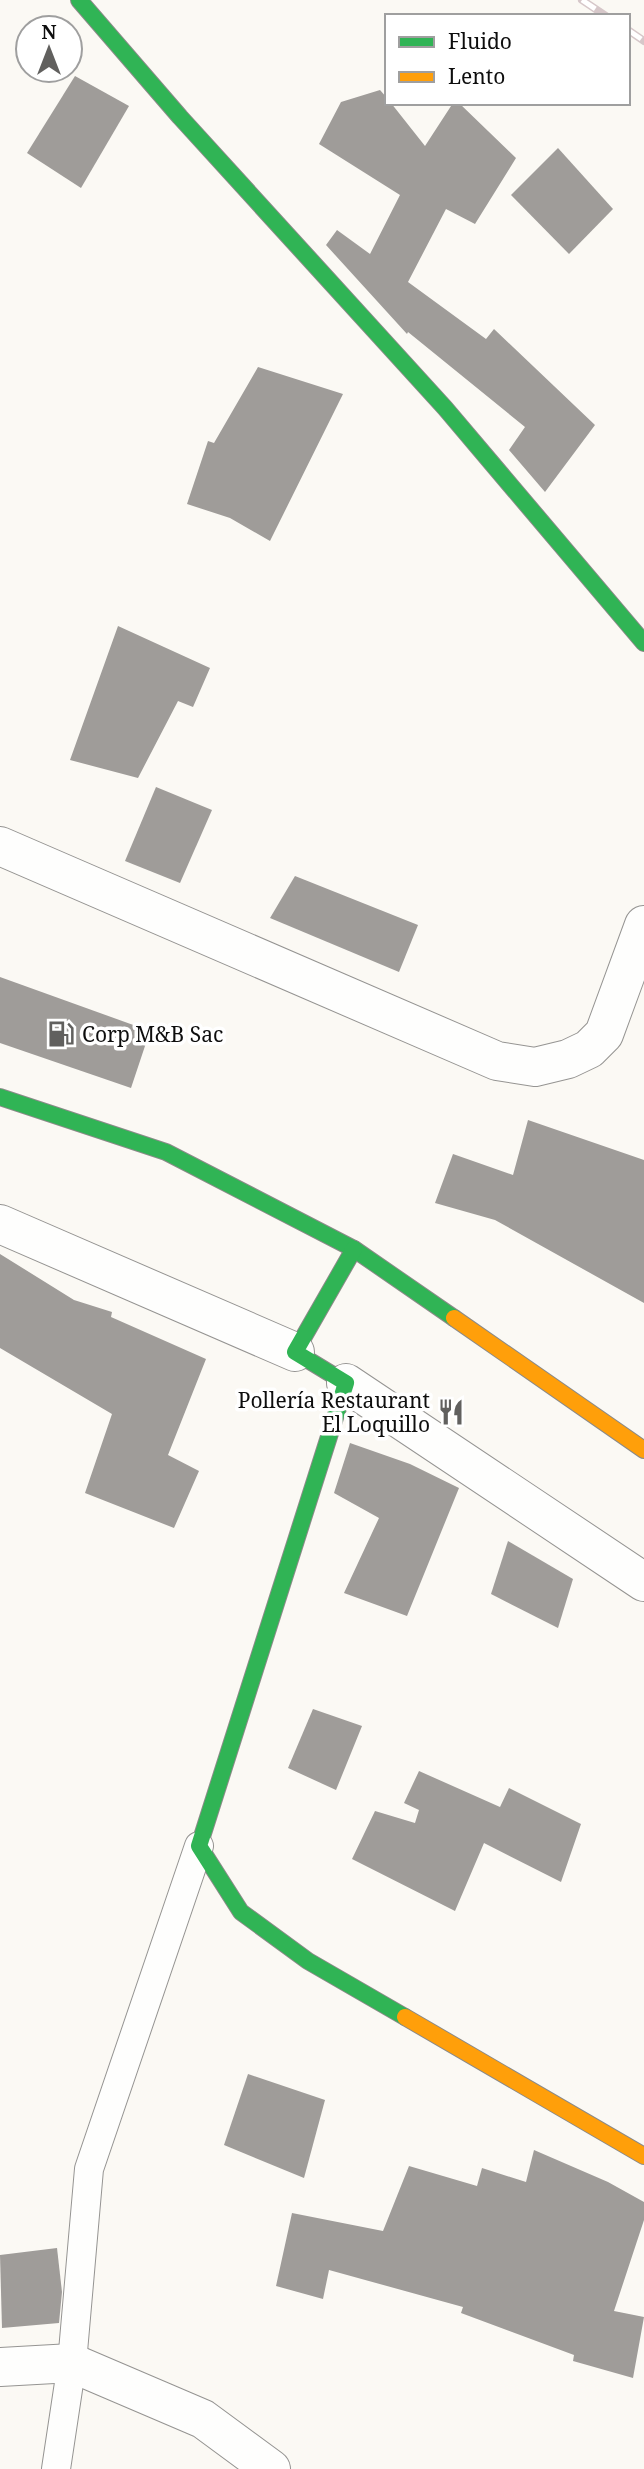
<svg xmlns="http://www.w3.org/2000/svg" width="644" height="2469" viewBox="0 0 644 2469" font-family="'Noto Serif',serif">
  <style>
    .building { fill: #9f9c99 }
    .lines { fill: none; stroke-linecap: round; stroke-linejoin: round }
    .lane-casing { stroke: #959492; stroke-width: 30 }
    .street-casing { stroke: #959492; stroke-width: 40 }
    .fast-casing { stroke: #8b8a88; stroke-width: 18 }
    .slow-casing { stroke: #8b8a88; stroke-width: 18 }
    .lane { stroke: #fefefd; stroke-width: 28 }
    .street { stroke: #fefefd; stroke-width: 38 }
    .fast { stroke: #30b455; stroke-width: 16 }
    .slow { stroke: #ff9f0a; stroke-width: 16 }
    .rail-casing { stroke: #d6c7c9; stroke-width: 8 }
    .rail { stroke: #fff; stroke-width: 5; stroke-dasharray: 16; stroke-linecap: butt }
    .labels { text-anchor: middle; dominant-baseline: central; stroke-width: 7; stroke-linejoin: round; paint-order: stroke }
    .poi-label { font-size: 21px; fill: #0e0e0e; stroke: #fff; text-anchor: start }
  </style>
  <rect width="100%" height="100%" fill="#fbf9f4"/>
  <!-- building -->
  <g class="building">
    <path d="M75,76L129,106L81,188L27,153Z"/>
    <path d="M380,90L387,98V103H391L425,146L453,103H459L516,158L475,224L446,209L408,282L486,339L494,329L595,425L545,492L509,450L525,427L408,332L407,334L326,245L337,230L370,254L400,195L319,144L341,102Z"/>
    <path d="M558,148L613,209L569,254L511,195Z"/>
    <path d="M258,367L343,394L270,541L230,518L187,504L208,441L214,443Z"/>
    <path d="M118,626L210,668L193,707L178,701L138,778L70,760Z"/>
    <path d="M156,787L212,810L180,883L125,861Z"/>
    <path d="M295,876L418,925L399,972L270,918Z"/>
    <path d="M0,977L150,1031L131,1088L0,1043Z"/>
    <path d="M528,1120L644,1160V1303L495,1220L435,1203L453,1154L513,1175Z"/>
    <path d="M0,1254L74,1300L112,1312L111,1317L206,1359L168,1455L199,1471L174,1528L85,1493L112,1414L0,1348Z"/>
    <path d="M350,1443L410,1464L459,1488L407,1616L344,1593L379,1518L334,1493Z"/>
    <path d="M508,1541L573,1579L558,1628L491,1594Z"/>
    <path d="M313,1709L362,1726L336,1790L288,1768Z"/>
    <path d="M419,1771L500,1807L509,1788L581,1824L561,1882L484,1843L455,1911L352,1859L375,1811L415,1823L419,1810L404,1803Z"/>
    <path d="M248,2074L325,2100L304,2178L224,2145Z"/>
    <path d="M534,2150L608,2182L644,2202V2220L614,2311L644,2317L633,2378L573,2361L574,2355L461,2313L463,2307L329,2270L323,2299L276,2286L292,2213L383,2231L409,2166L477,2186L482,2168L526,2182Z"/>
    <path d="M57,2248L62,2292L59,2323L2,2328L0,2255Z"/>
  </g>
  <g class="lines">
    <!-- lane casing -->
    <g class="lane-casing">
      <path id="lane" d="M56,2469L72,2363L89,2169L199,1846"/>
    </g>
    <!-- street casing -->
    <g class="street-casing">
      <g id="street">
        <path d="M0,846L497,1061L535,1067L568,1059L589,1049L604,1034L644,925"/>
        <path d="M0,1224L295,1352"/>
        <path d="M346,1383L644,1582"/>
        <path d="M0,2367L72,2363L203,2419L271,2469"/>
      </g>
    </g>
    <!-- fast casing -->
    <g class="fast-casing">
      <g id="fast">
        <path d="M79,0L180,117L445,408L644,643"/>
        <path d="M0,1097L166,1152L354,1249L454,1318"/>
        <path d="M354,1249L295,1352L346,1383L199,1846L241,1912L308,1961L405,2017"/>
      </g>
    </g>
    <!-- slow casing -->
    <g class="slow-casing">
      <g id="slow">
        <path d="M454,1318L644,1450"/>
        <path d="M405,2017L644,2156"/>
      </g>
    </g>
    <!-- lane -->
    <use href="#lane" class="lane"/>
    <!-- street -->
    <use href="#street" class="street"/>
    <!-- fast -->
    <use href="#fast" class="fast"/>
    <!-- slow -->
    <use href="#slow" class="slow"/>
    <!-- rail casing -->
    <g class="rail-casing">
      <g id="rail">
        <path d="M582,0L606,16"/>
        <path d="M628,30L644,41"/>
      </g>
    </g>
    <!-- rail -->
    <use href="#rail" class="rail"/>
  </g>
  <!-- icons -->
  <defs>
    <g id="fuel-bare" transform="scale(2.1)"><path d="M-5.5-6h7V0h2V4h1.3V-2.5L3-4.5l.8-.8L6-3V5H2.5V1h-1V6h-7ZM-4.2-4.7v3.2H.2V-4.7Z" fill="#61605e" stroke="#fff" stroke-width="2.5" paint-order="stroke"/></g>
    <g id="restaurant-bare" transform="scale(2.1)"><path d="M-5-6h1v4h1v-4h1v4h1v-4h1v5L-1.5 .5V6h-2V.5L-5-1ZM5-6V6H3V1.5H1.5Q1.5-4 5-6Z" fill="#61605e" stroke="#fff" stroke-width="2.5" paint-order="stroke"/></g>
  </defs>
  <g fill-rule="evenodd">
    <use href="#fuel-bare" x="61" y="1034"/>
    <use href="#restaurant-bare" x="451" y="1412"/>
  </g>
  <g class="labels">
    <!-- poi labels -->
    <g class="poi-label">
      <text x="82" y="1034">Corp M&amp;B Sac</text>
      <text x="430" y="1400" text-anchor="end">Pollería Restaurant<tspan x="430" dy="24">El Loquillo</tspan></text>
    </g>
  </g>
  <!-- legend -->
  <rect x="385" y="14" width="245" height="91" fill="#ffffff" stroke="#9f9f9f" stroke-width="2"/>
  <rect x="399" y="37" width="35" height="10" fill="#30b455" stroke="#9f9f9f" stroke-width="2"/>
  <text x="448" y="49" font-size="21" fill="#0e0e0e">Fluido</text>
  <rect x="399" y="72" width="35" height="10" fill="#ff9f0a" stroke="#9f9f9f" stroke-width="2"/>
  <text x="448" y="84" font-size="21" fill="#0e0e0e">Lento</text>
  <!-- north arrow -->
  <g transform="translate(49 49)"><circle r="33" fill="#ffffff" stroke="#9f9f9f" stroke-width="2"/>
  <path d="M0-5L12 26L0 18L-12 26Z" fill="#61605e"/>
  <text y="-10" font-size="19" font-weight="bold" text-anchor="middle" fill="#0e0e0e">N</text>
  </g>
</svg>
